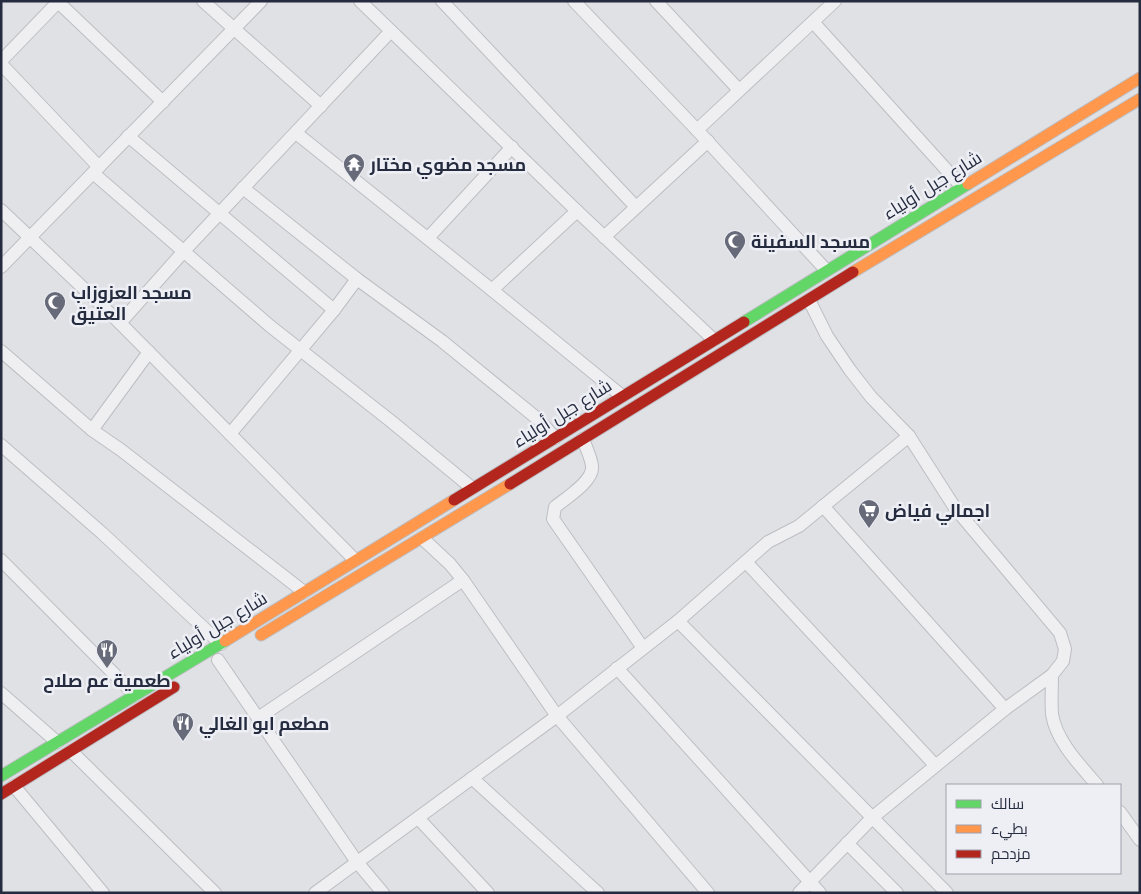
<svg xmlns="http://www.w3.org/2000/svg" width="1141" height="894" viewBox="0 0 1141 894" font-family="Poppins,Cairo,sans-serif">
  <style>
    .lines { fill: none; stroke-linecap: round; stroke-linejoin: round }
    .street-casing { stroke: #bdbec3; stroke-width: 14 }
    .fast-casing { stroke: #bcbec3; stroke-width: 13 }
    .slow-casing { stroke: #bcbec3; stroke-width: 13 }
    .jam-casing { stroke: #bcbec3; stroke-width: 13 }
    .street { stroke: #efeff2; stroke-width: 12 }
    .fast { stroke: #63d668; stroke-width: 11 }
    .slow { stroke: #ff974d; stroke-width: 11 }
    .jam { stroke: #b3261e; stroke-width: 11 }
    .labels { text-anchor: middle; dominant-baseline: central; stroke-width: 5; stroke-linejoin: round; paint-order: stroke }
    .poi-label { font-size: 18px; font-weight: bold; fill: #262c3f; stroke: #edeff5; text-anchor: start }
    .street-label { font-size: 18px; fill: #262c3f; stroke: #edeff5 }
  </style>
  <rect width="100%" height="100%" fill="#e0e1e5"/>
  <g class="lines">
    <!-- street casing -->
    <g class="street-casing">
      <g id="street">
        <path d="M57,1L163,102"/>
        <path d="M203,1L321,106"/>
        <path d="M360,1L577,211L714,340"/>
        <path d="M442,1L636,207"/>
        <path d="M574,1L697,130L826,270"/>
        <path d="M656,1L739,90"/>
        <path d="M813,22L962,187"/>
        <path d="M1,61L59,1"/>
        <path d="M1,64L99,167"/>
        <path d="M697,130L835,1"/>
        <path d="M296,133L492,290L622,396"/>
        <path d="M128,136L334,310"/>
        <path d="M93,173L270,326L392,422L472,488"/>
        <path d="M243,188L357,279L442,341L539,420L555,438"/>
        <path d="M1,210L120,323L355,560"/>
        <path d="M604,237L708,141"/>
        <path d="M428,238L512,147"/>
        <path d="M1,267L261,1"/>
        <path d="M492,290L577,211"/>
        <path d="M120,323L184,251L391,31"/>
        <path d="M1,351L92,430L121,450L304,592"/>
        <path d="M92,430L149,352"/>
        <path d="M230,434L334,310L357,279"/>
        <path d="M583,439C586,448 591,457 592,466C594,481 566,498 555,507L553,519L643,648"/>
        <path d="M1,445L102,533L221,644"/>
        <path d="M823,506L1005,709"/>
        <path d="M422,538L450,564L463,580L557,716L708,893"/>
        <path d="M1,560L135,695"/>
        <path d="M746,562L935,765"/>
        <path d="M678,621L947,893"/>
        <path d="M218,660L357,862L383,893"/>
        <path d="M617,668L820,893"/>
        <path d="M1052,675C1052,688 1051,701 1052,714C1056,741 1080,765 1097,785"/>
        <path d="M1,693L57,742"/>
        <path d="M258,718L463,580"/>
        <path d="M71,751L215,893"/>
        <path d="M472,778L598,893"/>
        <path d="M14,786L103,893"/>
        <path d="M1120,812L1140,840"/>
        <path d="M418,818L488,893"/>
        <path d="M847,843L897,893"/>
        <path d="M315,893L557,716L678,621L768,542L799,526L909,436"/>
        <path d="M799,893L873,817L1005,709L1052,675L1063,661L1065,649L1060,633L955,508L909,436L871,397L850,370L827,336L809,300"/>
      </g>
    </g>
    <!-- fast casing -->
    <g class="fast-casing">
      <g id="fast">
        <path d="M744,322L968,184"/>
        <path d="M1,776L225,641"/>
      </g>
    </g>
    <!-- slow casing -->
    <g class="slow-casing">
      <g id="slow">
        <path d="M968,184L1140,78"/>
        <path d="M853,272L1140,99"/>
        <path d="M261,635L510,484"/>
        <path d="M225,641L454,500"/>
      </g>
    </g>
    <!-- jam casing -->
    <g class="jam-casing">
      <g id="jam">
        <path d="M510,484L853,272"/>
        <path d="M454,500L744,322"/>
        <path d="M1,794L174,687"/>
      </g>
    </g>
    <!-- street -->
    <use href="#street" class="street"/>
    <!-- fast -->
    <use href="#fast" class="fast"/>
    <!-- slow -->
    <use href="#slow" class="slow"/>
    <!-- jam -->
    <use href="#jam" class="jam"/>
  </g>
  <!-- icons -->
  <defs>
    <g id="temple-pin" transform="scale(1.125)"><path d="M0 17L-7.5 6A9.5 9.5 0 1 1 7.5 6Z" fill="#676b79" stroke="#edeff5"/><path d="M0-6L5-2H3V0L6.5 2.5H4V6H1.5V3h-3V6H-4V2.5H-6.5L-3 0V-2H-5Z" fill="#fff"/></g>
    <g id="mosque-pin" transform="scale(1.125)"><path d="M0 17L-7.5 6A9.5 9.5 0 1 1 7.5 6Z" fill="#676b79" stroke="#edeff5"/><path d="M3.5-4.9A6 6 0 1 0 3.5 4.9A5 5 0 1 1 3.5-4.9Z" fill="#fff"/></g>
    <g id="supermarket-pin" transform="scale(1.125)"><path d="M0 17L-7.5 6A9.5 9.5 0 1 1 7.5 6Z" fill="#676b79" stroke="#edeff5"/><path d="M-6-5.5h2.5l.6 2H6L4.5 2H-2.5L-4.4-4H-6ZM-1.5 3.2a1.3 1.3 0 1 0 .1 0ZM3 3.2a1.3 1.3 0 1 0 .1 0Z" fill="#fff"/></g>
    <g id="restaurant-pin" transform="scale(1.125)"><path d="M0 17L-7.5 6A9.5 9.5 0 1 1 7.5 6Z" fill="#676b79" stroke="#edeff5"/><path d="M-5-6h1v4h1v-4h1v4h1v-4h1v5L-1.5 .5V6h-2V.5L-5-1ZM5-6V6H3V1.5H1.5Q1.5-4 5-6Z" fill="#fff"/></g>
  </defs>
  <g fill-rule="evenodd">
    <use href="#temple-pin" x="354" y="164"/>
    <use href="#mosque-pin" x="735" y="241"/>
    <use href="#mosque-pin" x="55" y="302"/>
    <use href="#supermarket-pin" x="869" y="510"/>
    <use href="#restaurant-pin" x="107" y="650"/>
    <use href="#restaurant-pin" x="183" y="723"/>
  </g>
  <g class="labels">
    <!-- poi labels -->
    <g class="poi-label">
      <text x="370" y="164">مسجد مضوي مختار</text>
      <text x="751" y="241">مسجد السفينة</text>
      <text x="71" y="292">مسجد العزوزاب<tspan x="71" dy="21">العتيق</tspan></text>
      <text x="885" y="510">اجمالي فياض</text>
      <text x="107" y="680" text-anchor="middle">طعمية عم صلاح</text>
      <text x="199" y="723">مطعم ابو الغالي</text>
    </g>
    <!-- street labels -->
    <g class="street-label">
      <text transform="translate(932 185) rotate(-32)">شارع جبل أولياء</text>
      <text transform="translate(562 413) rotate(-32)">شارع جبل أولياء</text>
      <text transform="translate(217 625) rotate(-31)">شارع جبل أولياء</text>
    </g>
  </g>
  <!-- border -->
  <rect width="1141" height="894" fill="none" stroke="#262c3f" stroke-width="5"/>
  <!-- legend -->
  <rect x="946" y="784" width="175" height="90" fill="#edeff5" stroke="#9da1ac"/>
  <rect x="956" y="800" width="25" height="8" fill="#63d668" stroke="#9da1ac"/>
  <text x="991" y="809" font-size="15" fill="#262c3f">سالك</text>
  <rect x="956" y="825" width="25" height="8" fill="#ff974d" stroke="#9da1ac"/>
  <text x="991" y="834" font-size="15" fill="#262c3f">بطيء</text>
  <rect x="956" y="850" width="25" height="8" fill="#b3261e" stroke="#9da1ac"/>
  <text x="991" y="859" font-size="15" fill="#262c3f">مزدحم</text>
</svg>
